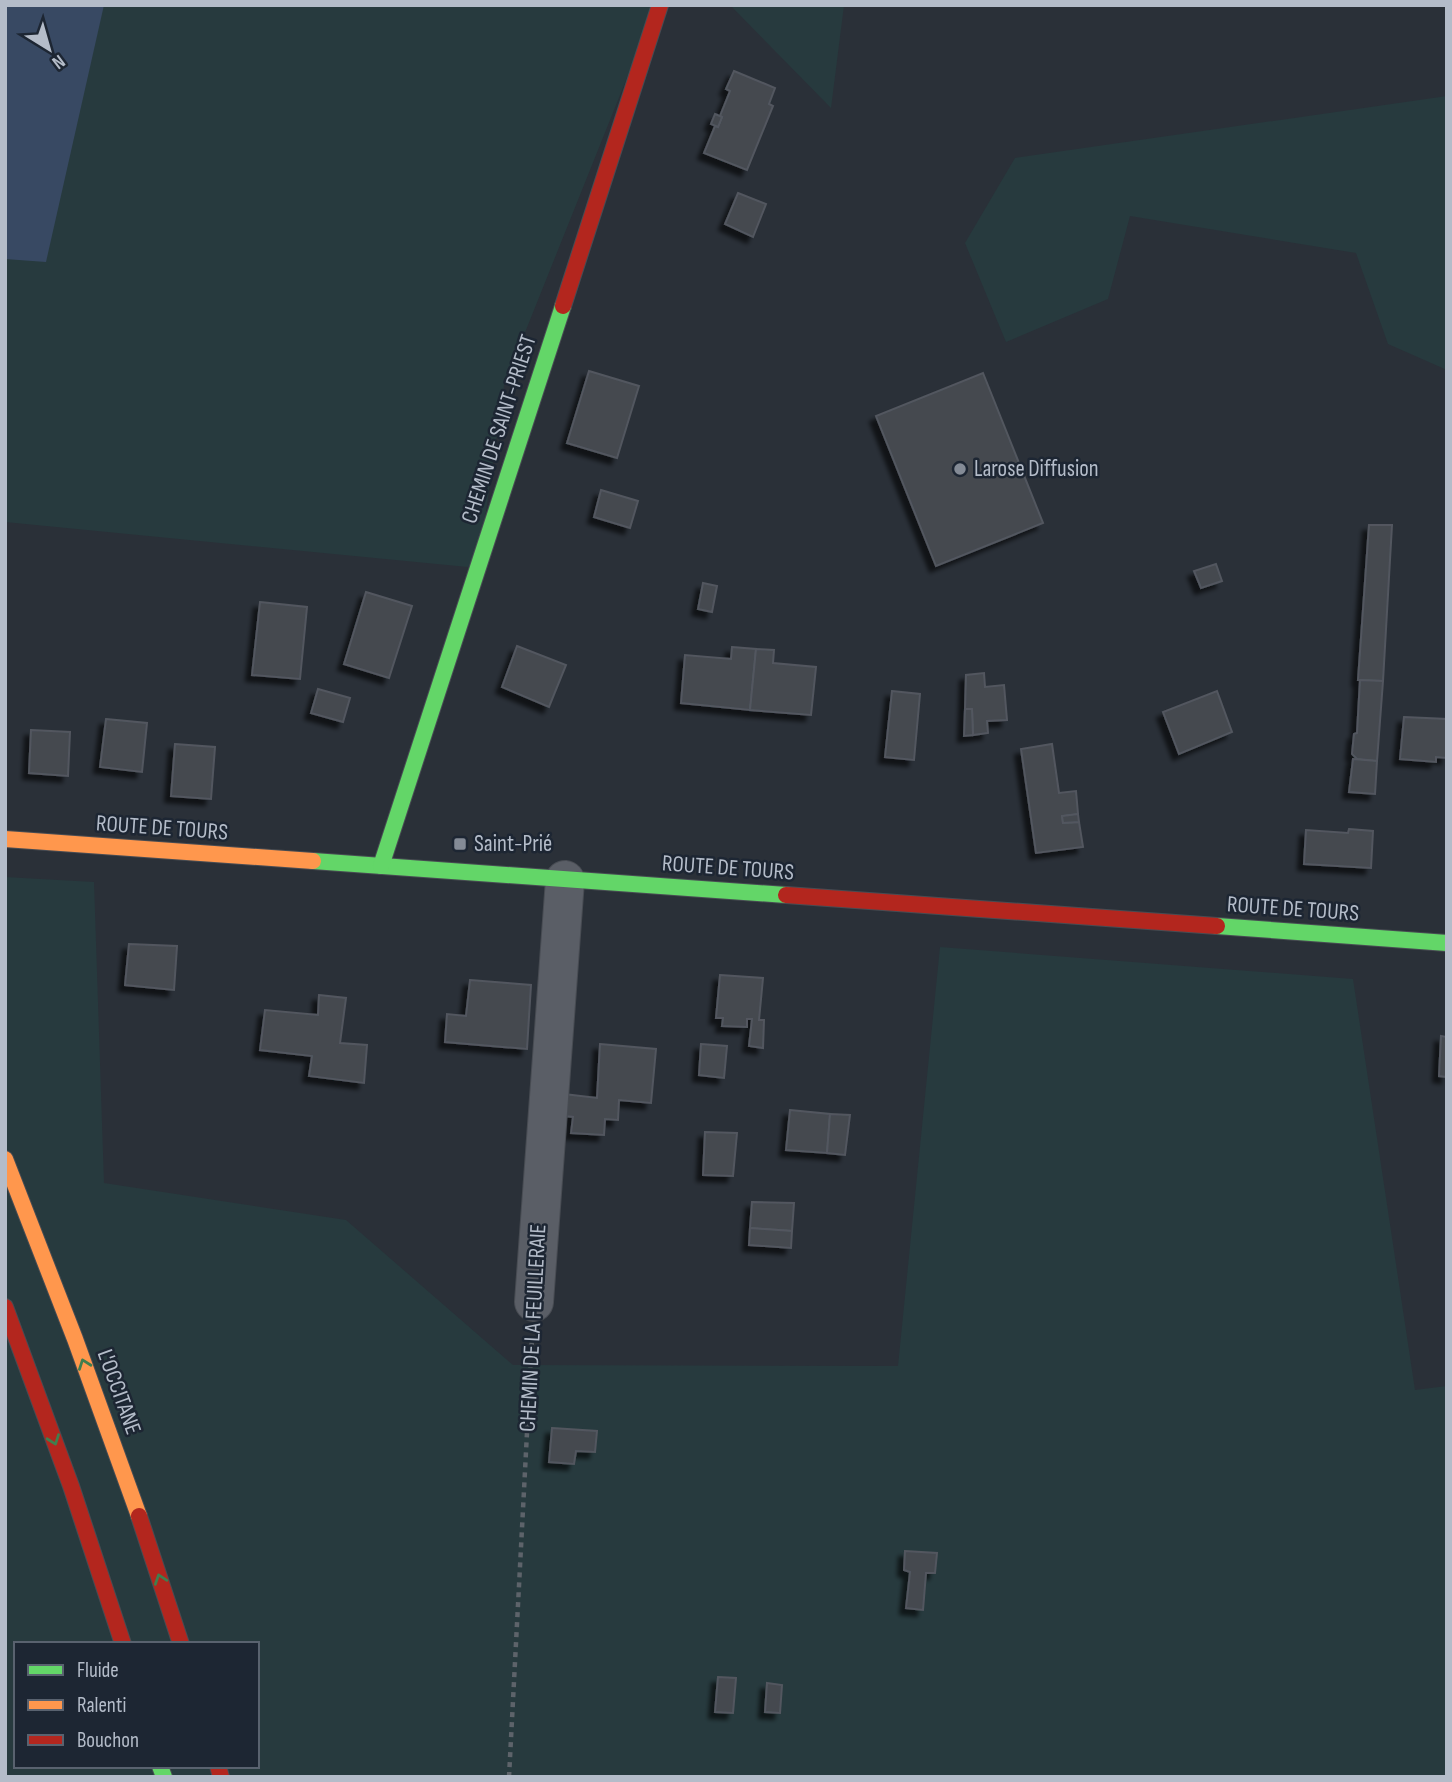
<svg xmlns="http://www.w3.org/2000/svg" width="1452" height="1782" viewBox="0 0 1452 1782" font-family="'Sofia Sans Condensed',sans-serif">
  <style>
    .green { fill: #273a3e; fill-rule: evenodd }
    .water { fill: #384963 }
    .building { fill: #444950; stroke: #52575f; stroke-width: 2; filter: url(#shadow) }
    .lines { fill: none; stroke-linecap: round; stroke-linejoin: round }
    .street-casing { stroke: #484c53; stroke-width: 40 }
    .fast-casing { stroke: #484c53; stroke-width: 18 }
    .slow-casing { stroke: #484c53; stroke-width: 18 }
    .jam-casing { stroke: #484c53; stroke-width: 18 }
    .path { stroke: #5d636a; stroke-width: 4.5; stroke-dasharray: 5 5; stroke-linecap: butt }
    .street { stroke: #5a5e66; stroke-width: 38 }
    .fast { stroke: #63d668; stroke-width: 16 }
    .slow { stroke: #ff974d; stroke-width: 16 }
    .jam { stroke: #b3261e; stroke-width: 16 }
    .oneway { stroke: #407e4e }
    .poi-dot { fill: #848b96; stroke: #1d2633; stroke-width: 2.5 }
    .labels { text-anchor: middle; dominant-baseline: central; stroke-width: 5; stroke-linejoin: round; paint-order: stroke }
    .street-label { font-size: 23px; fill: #b4bcc9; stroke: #1d2633 }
    .poi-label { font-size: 23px; fill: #b4bcc9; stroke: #1d2633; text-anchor: start }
  </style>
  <defs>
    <filter id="shadow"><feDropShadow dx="-6" dy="6" stdDeviation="2" flood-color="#0009"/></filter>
  </defs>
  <rect width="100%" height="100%" fill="#2a3038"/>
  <!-- green -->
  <g class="green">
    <path d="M5,5H656L504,385L478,568L5,522Z"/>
    <path d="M730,5H844L831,108Z"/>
    <path d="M1447,96V370L1388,344L1356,253L1130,216L1108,299L1006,342L965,243L1015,158Z"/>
    <path d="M5,877L94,882L104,1183L346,1220L513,1365L898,1366L940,947L1353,979L1415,1390L1447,1386V1777H5ZM16,1644H257V1766H16Z"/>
  </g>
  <!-- water -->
  <path class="water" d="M5,5H104L46,262L5,259Z"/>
  <!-- building -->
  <g class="building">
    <path d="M734,71L775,88L769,104L773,106L747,170L704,153L715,126L718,127L722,117L720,116L730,91L726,89Z"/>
    <path d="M715,114L722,117L718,127L711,124Z"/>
    <path d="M738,193L766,204L753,237L725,224Z"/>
    <path d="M589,371L639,386L617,458L567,443Z"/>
    <path d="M983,373L1043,523L936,566L876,416Z"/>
    <path d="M601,490L638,501L630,528L594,517Z"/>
    <path d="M1369,525H1392L1383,681L1358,680Z"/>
    <path d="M1216,564L1222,581L1201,588L1194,571Z"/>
    <path d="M703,583L717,586L712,612L698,609Z"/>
    <path d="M366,592L412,606L389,678L344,664Z"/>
    <path d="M260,602L307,607L300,679L252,675Z"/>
    <path d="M517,646L566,665L549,707L502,687Z"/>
    <path d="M732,647L756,649L750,710L681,703L685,655L731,659Z"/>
    <path d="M756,649L774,650L773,663L816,667L811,715L750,710Z"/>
    <path d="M984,673L985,687L1004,685L1007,720L987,721L988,733L973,735L972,709H965L966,675Z"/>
    <path d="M1360,680L1383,681L1377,761L1357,759L1352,754L1354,734L1357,733Z"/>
    <path d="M318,689L350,698L343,722L311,713Z"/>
    <path d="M892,691L920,694L914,760L885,757Z"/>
    <path d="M1217,691L1232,732L1179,754L1163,712Z"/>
    <path d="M965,709H972L973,735L964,736Z"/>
    <path d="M1404,717L1447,719V758L1436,757V762L1400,759Z"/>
    <path d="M106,719L147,723L142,772L100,767Z"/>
    <path d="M31,730L70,732L68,776L29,773Z"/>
    <path d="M175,744L215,747L211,799L171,796Z"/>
    <path d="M1052,744L1059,793L1076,791L1078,814L1062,816L1063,823L1079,822L1083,847L1036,853L1021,749Z"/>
    <path d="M1353,759L1377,761L1375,794L1349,792Z"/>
    <path d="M1078,814L1079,822L1063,823L1062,816Z"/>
    <path d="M1349,829L1373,831L1371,868L1304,864L1306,830L1348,833Z"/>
    <path d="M129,944L177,946L174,990L125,985Z"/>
    <path d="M720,975L763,978L759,1020H764L763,1048L749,1046L752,1019H747V1027L722,1026L723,1018H716Z"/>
    <path d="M470,980L531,985L527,1049L445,1042L447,1014L466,1016Z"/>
    <path d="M319,995L346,998L340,1043L367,1045L364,1083L309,1076L312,1056L260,1050L265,1010L318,1015Z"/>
    <path d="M1441,1036L1447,1037V1077L1439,1076Z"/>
    <path d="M600,1044L656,1049L651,1103L619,1100L618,1120L605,1119L604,1135L571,1133L573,1117L555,1115V1093L597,1098Z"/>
    <path d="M701,1044L727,1046L724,1078L699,1075Z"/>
    <path d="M790,1110L830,1114L827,1153L786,1150Z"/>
    <path d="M830,1114L850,1115L845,1155L827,1153Z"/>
    <path d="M705,1132L737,1133L733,1176L703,1175Z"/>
    <path d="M752,1202L794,1203L792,1231L750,1228Z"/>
    <path d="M750,1228L792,1231L791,1248L749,1245Z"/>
    <path d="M552,1428L597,1431L595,1452L576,1451L574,1464L549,1462Z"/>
    <path d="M905,1551L937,1553L935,1573H926L923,1610L906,1608L910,1572L904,1570Z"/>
    <path d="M718,1677L736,1678L733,1713L715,1712Z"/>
    <path d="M767,1683L782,1685L780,1713L765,1712Z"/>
  </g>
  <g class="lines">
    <!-- street casing -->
    <g class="street-casing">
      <path id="street" d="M534,1302L565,880"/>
    </g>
    <!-- fast casing -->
    <g class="fast-casing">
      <g id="fast">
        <path d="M313,861L786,895"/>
        <path d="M381,866L563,306"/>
        <path d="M1217,926L1447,943"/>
        <path d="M160,1766L164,1777"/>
      </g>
    </g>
    <!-- slow casing -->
    <g class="slow-casing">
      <g id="slow">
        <path d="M5,839L313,861"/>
        <path d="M5,1159L75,1339L139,1516"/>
      </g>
    </g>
    <!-- jam casing -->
    <g class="jam-casing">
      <g id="jam">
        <path d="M563,306L660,5"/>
        <path d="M786,895L1217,926"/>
        <path d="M5,1307L71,1486L123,1644"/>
        <path d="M139,1516L181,1644"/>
        <path d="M218,1766L221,1777"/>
      </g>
    </g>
    <!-- path -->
    <path class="path" d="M509,1777L532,1337"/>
    <!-- street -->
    <use href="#street" class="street"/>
    <!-- fast -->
    <use href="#fast" class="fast"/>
    <!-- slow -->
    <use href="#slow" class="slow"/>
    <!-- jam -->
    <use href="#jam" class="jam"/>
  </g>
  <!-- one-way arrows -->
  <defs><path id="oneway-chevron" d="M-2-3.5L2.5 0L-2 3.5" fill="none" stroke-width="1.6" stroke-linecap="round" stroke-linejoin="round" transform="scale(1.75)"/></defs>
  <g class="oneway">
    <use href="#oneway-chevron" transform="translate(84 1364) rotate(-110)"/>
    <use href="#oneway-chevron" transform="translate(54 1440) rotate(70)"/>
    <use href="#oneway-chevron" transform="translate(160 1579) rotate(-109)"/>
  </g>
  <!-- markers -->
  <g class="poi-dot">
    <circle cx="960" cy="469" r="7"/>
    <rect x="453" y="837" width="14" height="14" rx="3.5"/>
  </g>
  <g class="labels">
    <!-- street labels -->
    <g class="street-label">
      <text transform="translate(499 429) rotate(-72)">CHEMIN DE SAINT-PRIEST</text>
      <text transform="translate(162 828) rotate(4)">ROUTE DE TOURS</text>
      <text transform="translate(728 868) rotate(4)">ROUTE DE TOURS</text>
      <text transform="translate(1293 909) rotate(4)">ROUTE DE TOURS</text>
      <text transform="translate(533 1328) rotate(-87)">CHEMIN DE LA FEUILLERAIE</text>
      <text transform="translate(119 1392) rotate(70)">L'OCCITANE</text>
    </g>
    <!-- poi labels -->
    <g class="poi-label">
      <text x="974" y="469">Larose Diffusion</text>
      <text x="474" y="844">Saint-Prié</text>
    </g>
  </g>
  <!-- border -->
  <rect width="1452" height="1782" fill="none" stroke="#b4bcc9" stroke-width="14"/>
  <!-- legend -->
  <rect x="14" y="1642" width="245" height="126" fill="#1d2633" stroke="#59626f" stroke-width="2"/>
  <rect x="28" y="1665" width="35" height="10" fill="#63d668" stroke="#59626f" stroke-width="2"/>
  <text x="77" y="1677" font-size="21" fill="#b4bcc9">Fluide</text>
  <rect x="28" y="1700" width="35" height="10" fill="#ff974d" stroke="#59626f" stroke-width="2"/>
  <text x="77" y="1712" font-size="21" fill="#b4bcc9">Ralenti</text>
  <rect x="28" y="1735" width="35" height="10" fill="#b3261e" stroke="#59626f" stroke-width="2"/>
  <text x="77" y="1747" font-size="21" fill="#b4bcc9">Bouchon</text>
  <!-- north arrow -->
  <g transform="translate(49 49) rotate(143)" stroke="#1d2633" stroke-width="5" paint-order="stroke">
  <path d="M0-5L12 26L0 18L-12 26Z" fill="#b4bcc9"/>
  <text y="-10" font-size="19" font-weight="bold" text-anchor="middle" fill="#b4bcc9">N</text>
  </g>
</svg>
